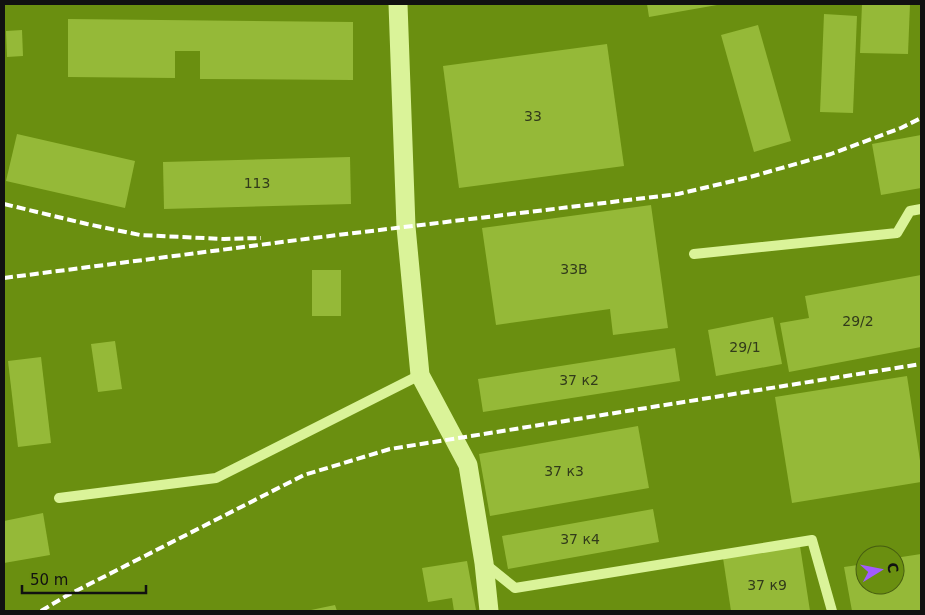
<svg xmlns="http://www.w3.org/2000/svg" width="925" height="615" viewBox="0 0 925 615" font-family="'DejaVu Sans',sans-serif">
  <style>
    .building { fill: #95b938 }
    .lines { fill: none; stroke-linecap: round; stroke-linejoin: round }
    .lane { stroke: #daf399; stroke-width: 10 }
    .street { stroke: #daf399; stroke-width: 19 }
    .rail { stroke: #fff; stroke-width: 4; stroke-dasharray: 9 4; stroke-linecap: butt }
    .labels { text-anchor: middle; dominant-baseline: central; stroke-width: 5; stroke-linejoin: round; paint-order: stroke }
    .number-label { font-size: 14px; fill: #323b1b }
  </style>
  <rect width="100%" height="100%" fill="#6a8f10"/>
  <!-- building -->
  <g class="building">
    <path d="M647,4H717V5L649,17Z"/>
    <path d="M862,4H910L908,54L860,53Z"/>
    <path d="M824,14L857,16L853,113L820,112Z"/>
    <path d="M68,19L353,22V80L200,79V51H175V78L68,77Z"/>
    <path d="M758,25L791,141L754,152L721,35Z"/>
    <path d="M22,30L23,56L7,57L6,31Z"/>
    <path d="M607,44L624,166L459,188L443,66Z"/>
    <path d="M17,134L135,161L125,208L6,181Z"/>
    <path d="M921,135V188L881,195L872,144Z"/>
    <path d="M350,157L351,204L164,209L163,162Z"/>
    <path d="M651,205L668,328L613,335L610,309L496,325L482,228Z"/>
    <rect x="312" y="270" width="29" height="46"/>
    <path d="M921,275V347L789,372L780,323L809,318L805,296Z"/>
    <path d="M773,317L782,364L716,376L708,330Z"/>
    <path d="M115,341L122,389L98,392L91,344Z"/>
    <path d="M675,348L680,381L483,412L478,379Z"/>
    <path d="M41,357L51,443L18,447L8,361Z"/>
    <path d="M907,376L921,467V482L792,503L775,397Z"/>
    <path d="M638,426L649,488L490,516L479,454Z"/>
    <path d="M653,509L659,542L508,569L502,536Z"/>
    <path d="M43,513L50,555L4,563V521Z"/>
    <path d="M800,546L810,611H731L723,558Z"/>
    <path d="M921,554V611H852L844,567L865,564V585H895V558Z"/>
    <path d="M467,561L476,610L454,611L452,598L428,602L422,568Z"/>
    <path d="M335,605L337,611H311V610Z"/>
  </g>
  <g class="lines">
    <!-- lane -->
    <g class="lane">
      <path d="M694,254L897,233L910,211L921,209"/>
      <path d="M59,498L216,478L420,375"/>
      <path d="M484,563L515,588L812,540L832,611"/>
    </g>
    <!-- street -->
    <path class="street" d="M398,4L406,227L420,375L468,465L484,563L489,611"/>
    <!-- rail -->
    <g class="rail">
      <path d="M4,204L87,224L140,235L224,239L261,238"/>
      <path d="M4,278L313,238L678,194L750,177L831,154L901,128L921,118"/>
      <path d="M41,611L66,596L304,475L390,449L921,364"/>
    </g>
  </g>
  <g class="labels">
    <!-- number labels -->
    <g class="number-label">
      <text x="533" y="116">33</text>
      <text x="257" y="183">113</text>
      <text x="574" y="269">33В</text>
      <text x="858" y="321">29/2</text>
      <text x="745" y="347">29/1</text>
      <text x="579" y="380">37 к2</text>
      <text x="564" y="471">37 к3</text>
      <text x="580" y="539">37 к4</text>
      <text x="767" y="585">37 к9</text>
    </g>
  </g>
  <!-- border -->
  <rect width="925" height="615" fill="none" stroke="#111111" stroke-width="10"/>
  <!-- north arrow -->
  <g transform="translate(880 570) rotate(80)"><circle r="24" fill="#6a8f10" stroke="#465d10"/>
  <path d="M0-4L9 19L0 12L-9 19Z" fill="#a25bff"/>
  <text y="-8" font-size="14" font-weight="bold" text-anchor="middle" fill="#111111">С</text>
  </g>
  <!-- scale -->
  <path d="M22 585v8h124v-8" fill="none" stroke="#111111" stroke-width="2.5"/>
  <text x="30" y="585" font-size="15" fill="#111111" stroke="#6a8f10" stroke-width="4" paint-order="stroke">50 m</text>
</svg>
